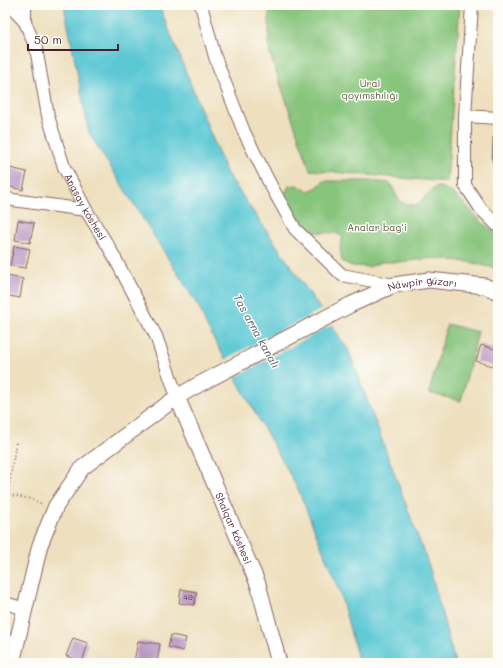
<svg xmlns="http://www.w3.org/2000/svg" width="503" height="668" viewBox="0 0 503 668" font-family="Mali,sans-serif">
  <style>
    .green { fill: #87c47b; stroke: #687253 }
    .water { fill: #5cc8d4; stroke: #537480 }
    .pier { fill: #eee0bf }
    .building { fill: #b999c3 }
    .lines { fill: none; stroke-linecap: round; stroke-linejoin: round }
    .minor-casing { stroke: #83635f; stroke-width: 14 }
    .tertiary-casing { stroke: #83635f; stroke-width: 17 }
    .path { stroke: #83635f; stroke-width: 2; stroke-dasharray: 1 3; stroke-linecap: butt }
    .minor { stroke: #fff; stroke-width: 12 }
    .tertiary { stroke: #fff; stroke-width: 15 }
    .labels { text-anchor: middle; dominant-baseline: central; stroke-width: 3; stroke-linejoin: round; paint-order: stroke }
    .number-label { font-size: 8px; fill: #663e51 }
    .park-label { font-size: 10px; fill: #5f5947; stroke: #fdfcf7 }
    .street-label { font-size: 10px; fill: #4a1f2b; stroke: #fdfcf7 }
    .water-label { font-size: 11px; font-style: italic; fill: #505a66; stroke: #fdfcf7 }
  </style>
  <rect width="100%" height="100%" fill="#fdfcf7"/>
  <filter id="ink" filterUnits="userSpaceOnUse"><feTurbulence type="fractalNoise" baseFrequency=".025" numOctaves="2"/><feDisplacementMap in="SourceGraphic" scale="8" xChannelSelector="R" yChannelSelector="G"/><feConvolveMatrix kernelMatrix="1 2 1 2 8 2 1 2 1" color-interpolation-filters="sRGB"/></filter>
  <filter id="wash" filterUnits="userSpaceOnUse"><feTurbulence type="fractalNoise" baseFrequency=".012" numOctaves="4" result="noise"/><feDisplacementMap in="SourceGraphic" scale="16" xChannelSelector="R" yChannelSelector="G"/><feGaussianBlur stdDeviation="0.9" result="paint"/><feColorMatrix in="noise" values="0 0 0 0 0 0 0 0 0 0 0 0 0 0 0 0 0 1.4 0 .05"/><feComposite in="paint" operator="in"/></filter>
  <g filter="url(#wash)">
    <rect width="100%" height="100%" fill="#eee0bf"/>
    <!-- green -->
    <g class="green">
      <path d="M269,5H460L447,182L310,170L269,51Z"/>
      <path d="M324,181H369L390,183C400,200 396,205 418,205C422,199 431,188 438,187C450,185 474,215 483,223C488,227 493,231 498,234V269L469,262L433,258L400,262H381L369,267L352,266L342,261L340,247L343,237L336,233L310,232L291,209L284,195L289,186L297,185L308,191L316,188Z"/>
      <path d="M447,324L478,332L461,401L429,393Z"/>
    </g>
    <!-- water -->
    <path class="water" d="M64,5H159L226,172L348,349L430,569L455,663H359L340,593L298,489L206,325L200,309L89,133Z"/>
    <!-- pier -->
    <path class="pier" d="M322,309L333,324L234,378L224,360Z"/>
    <g id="blocks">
      <!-- building -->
      <g class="building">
        <path d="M493,137H498V162L492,161Z"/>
        <path d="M10,168L27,172L23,190L6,186Z"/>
        <path d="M18,220L34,223L30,243L15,240Z"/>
        <path d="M14,246L30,249L26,268L10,266Z"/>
        <path d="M7,276L23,279L20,298L5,295V289Z"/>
        <path d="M481,345L498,350V359L496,367L476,361Z"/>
        <path d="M497,374H498V387L494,386Z"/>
        <path d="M181,589L197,592L194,605L179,603Z"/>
        <path d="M171,635L186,638L183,651L168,647Z"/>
        <path d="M73,638L88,643L82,662L66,656Z"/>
        <path d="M138,641L160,644L157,663H139L134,662Z"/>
      </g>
    </g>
  </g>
  <g filter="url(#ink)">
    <use href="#blocks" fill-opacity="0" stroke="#83635f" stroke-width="1"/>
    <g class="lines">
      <!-- minor casing -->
      <g class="minor-casing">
        <g id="minor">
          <path d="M9,5L25,22"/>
          <path id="s1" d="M25,5V22L36,48L48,116L64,167L86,210L110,249L156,336L177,397"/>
          <path d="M201,5L215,57L244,132L270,184L295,229L342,275L394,285"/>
          <path d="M472,5L465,116V185L481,209L498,226"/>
          <path d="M465,116L498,118"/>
          <path d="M5,198L13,200L86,210"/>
          <path d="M5,603L25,609"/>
        </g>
      </g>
      <!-- tertiary casing -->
      <g class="tertiary-casing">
        <g id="tertiary">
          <path id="s2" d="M177,397L258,584L279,663"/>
          <path id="s3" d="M12,663L40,545L56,506L82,468L177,397L196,386L350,305L394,285L429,280L485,286L498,292"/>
        </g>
      </g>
      <!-- path -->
      <g class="path">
        <path d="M5,494L31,499L42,504"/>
        <path d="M5,511L16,442"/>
      </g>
      <!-- minor -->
      <use href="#minor" class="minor"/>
      <!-- tertiary -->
      <use href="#tertiary" class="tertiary"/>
    </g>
  </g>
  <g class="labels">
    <!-- number labels -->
    <g class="number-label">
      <text x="188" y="597">49</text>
    </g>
    <!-- park labels -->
    <g class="park-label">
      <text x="370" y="83">Ural<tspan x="370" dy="12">qoyımshılıǵı</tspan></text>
      <text x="377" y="227">Analar bagʻi</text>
    </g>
    <!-- street labels -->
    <g class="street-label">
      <text stroke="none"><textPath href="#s1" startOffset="213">Anasay kóshesi</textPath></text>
      <text stroke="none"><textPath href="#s3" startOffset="601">Náwpir gúzarı</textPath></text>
      <text stroke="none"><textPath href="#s2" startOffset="143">Shalqar kóshesi</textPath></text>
    </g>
    <!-- water labels -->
    <g class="water-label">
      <text transform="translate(257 331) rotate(61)">Tas arna kanalı</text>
    </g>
  </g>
  <!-- margin -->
  <rect width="503" height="668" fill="none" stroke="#fdfcf7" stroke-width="20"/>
  <!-- scale -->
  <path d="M28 44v6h90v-6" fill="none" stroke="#4a1f2b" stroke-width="2"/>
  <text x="34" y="44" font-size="12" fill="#4a1f2b" stroke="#fdfcf7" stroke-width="3" paint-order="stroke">50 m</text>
</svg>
